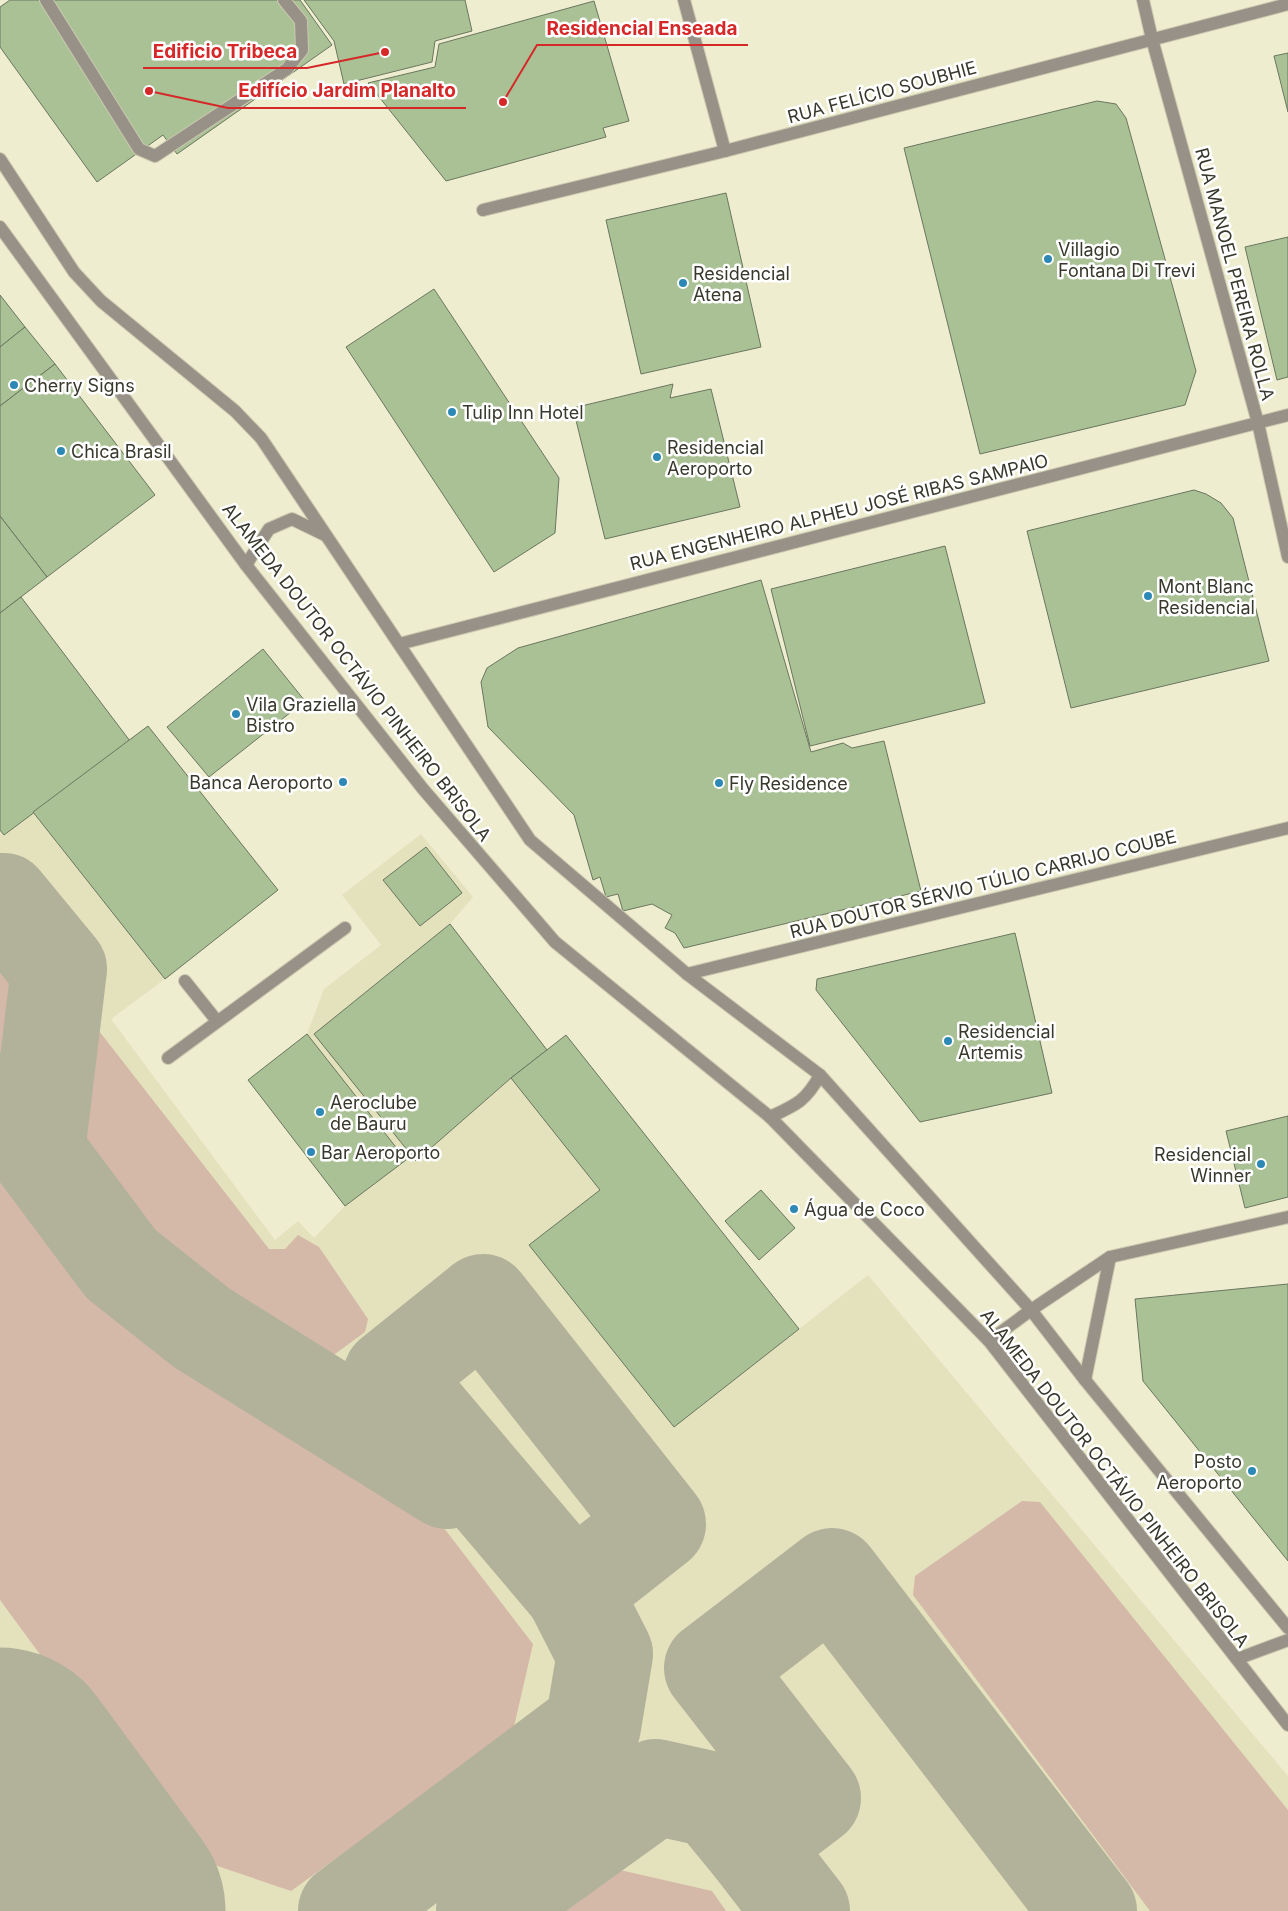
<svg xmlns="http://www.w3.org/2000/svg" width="1288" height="1911" viewBox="0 0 1288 1911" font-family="Inter,sans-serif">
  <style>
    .built { fill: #e4e1bd }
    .green { fill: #d5b9a8 }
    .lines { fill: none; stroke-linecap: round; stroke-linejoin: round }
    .taxiway { stroke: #b2b19a; stroke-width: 96 }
    .runway { stroke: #b2b19a; stroke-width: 241 }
    .building { fill: #aac196; stroke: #6a765f }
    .minor-casing { stroke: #cac9af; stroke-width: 14 }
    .minor { stroke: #989187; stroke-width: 12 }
    .poi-dot { fill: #2d88b5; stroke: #fff; stroke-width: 2 }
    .labels { text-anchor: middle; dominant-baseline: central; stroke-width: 5; stroke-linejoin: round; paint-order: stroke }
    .street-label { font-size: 18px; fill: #38382c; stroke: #fff }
    .poi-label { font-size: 18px; fill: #38382c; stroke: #fff; text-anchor: start }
    .leader { fill: none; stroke: #d62828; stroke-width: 2 }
    .callout-dot { fill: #d62828; stroke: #fff; stroke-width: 2 }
    .callout-label { font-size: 19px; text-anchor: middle; font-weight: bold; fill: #d62828; stroke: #fff; stroke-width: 5; stroke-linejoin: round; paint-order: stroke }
  </style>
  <rect width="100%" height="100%" fill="#efedd0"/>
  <!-- built -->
  <path class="built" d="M0,516L47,577L21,597L129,740L148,726L278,890L165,979L111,1019L275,1240L298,1221L314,1238L345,1206L248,1080L307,1034L324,989L381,945L342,895L421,834L473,897L450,924L547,1049L566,1035L799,1329L868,1275L1288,1776V1911H0Z"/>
  <!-- green -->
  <g class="green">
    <path d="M0,914L37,953L40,965L16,1090L6,1091L0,1083Z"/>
    <path d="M85,1027L99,1031L269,1249H285L298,1235L319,1247L368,1319L365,1332L316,1368L300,1365L209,1311L152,1270L67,1166L59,1146L68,1029Z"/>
    <path d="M0,1143L114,1299L424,1502L533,1644L513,1731L291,1891L188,1856L0,1600Z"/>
    <path d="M1022,1501L1040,1502L1288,1810V1911H1150L913,1595L915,1576Z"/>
    <path d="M607,1867L712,1891L726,1911H548Z"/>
  </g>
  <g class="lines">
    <!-- taxiway -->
    <g class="taxiway">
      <path d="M0,901H3L59,969L37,1151"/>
      <path d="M0,1102L121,1264L202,1328L447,1481"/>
      <path d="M483,1302L658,1524L573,1591L391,1376Z"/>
      <path d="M346,1911L593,1726L605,1654L573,1591"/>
      <path d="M484,1911L656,1787L714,1800L751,1845"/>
      <path d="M802,1911L751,1845L813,1798L712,1668L832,1576L1089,1911"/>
    </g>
    <!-- runway -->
    <path class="runway" d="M0,1768L105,1911"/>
  </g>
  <!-- building -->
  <g class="building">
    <path d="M10,0H300L332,45L177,154L163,135L97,182L0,47V7Z"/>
    <path d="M304,0H465L472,31L435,41L432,62L344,84L334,41Z"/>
    <path d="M594,1L629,121L603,128L606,137L446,181L368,83L435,67L439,44Z"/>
    <path d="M1288,53V112L1274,56Z"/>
    <path d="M1097,101L1116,104L1126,118L1196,371L1185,405L980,454L904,148Z"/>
    <path d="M726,193L761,347L641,374L606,220Z"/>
    <path d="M1288,237V377L1277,380L1245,247Z"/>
    <path d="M434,289L559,478L555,533L494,572L346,347Z"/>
    <path d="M0,295L25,327L0,347Z"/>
    <path d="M25,327L55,364L0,406V347Z"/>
    <path d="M55,364L155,495L47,577L0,516V406Z"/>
    <path d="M673,384L670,398L711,389L740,507L605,539L573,408Z"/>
    <path d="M1194,490L1206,494L1221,503L1233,518L1269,661L1071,708L1027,531Z"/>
    <path d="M0,516L47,577L0,613Z"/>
    <path d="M945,546L985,703L810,746L771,589Z"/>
    <path d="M761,580L811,752L843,743L852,748L884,741L921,891L684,948L675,933L665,928L672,915L652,904L623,911L618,894L606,897L600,877L593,880L574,815L488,727L481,682L487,668L518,648Z"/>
    <path d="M21,597L130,741L4,835L0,830V613Z"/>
    <path d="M263,649L305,701L209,777L167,727Z"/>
    <path d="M148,726L278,890L165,979L33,812Z"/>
    <path d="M426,847L462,893L420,926L383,880Z"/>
    <path d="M450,924L547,1050L511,1078L416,1161L314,1034Z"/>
    <path d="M1015,933L1052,1093L920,1122L816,990L817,979Z"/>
    <path d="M307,1034L406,1160L345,1206L248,1080Z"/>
    <path d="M566,1035L799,1329L674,1427L529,1245L600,1190L511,1078Z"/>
    <path d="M1288,1116V1197L1245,1208L1226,1131Z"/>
    <path d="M761,1190L795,1228L759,1260L725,1221Z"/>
    <path d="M1288,1284V1561L1143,1381L1135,1299Z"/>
  </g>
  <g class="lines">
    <!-- minor casing -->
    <g class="minor-casing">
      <g id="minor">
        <path d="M46,0L139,149L155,156L287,69L302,50L301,21L284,0"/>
        <path d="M684,0L725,151"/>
        <path d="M1143,0L1152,39L1258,423L1288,557"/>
        <path d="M0,159L74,272L101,301L235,411L261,438L530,840L687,974L820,1075L1031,1310L1085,1380L1288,1628"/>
        <path d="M483,210L725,151L1288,4"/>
        <path d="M0,227L246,565L423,789L555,942L770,1117L989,1341L1288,1725"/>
        <path d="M246,565L269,529L292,519L325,535"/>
        <path d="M399,644L1288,415"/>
        <path d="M687,974L1288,828"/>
        <path d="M185,981L217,1021"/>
        <path d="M168,1058L345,928"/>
        <path d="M770,1117C796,1105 806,1101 820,1075"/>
        <path d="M989,1341L1031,1310L1110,1257L1288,1217"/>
        <path d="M1085,1380L1110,1257"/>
        <path d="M1237,1659L1288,1640"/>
      </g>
    </g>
    <!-- minor -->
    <use href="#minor" class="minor"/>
  </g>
  <!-- markers -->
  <g class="poi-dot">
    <circle cx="1048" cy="259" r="5"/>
    <circle cx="683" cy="283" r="5"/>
    <circle cx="14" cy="385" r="5"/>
    <circle cx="452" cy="412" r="5"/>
    <circle cx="61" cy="451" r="5"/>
    <circle cx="657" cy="457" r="5"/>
    <circle cx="1148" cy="596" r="5"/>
    <circle cx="236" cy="714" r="5"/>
    <circle cx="343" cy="782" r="5"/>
    <circle cx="719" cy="783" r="5"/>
    <circle cx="948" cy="1041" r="5"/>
    <circle cx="320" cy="1112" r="5"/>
    <circle cx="311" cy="1152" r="5"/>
    <circle cx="1261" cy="1164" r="5"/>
    <circle cx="794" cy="1209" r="5"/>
    <circle cx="1252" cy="1471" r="5"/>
  </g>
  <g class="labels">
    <!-- street labels -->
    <g class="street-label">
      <text transform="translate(882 92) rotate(-15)">RUA FELÍCIO SOUBHIE</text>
      <text transform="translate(1235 274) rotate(75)">RUA MANOEL PEREIRA ROLLA</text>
      <text transform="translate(839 512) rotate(-14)">RUA ENGENHEIRO ALPHEU JOSÉ RIBAS SAMPAIO</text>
      <text transform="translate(357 672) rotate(52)">ALAMEDA DOUTOR OCTÁVIO PINHEIRO BRISOLA</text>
      <text transform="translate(983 884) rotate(-14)">RUA DOUTOR SÉRVIO TÚLIO CARRIJO COUBE</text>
      <text transform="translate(1115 1478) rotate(52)">ALAMEDA DOUTOR OCTÁVIO PINHEIRO BRISOLA</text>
    </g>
    <!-- poi labels -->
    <g class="poi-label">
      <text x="1058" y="249">Villagio<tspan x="1058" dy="21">Fontana Di Trevi</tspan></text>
      <text x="693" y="273">Residencial<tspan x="693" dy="21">Atena</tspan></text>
      <text x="24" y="385">Cherry Signs</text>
      <text x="462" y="412">Tulip Inn Hotel</text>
      <text x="667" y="447">Residencial<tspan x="667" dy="21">Aeroporto</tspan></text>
      <text x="71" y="451">Chica Brasil</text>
      <text x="1158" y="586">Mont Blanc<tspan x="1158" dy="21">Residencial</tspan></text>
      <text x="246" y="704">Vila Graziella<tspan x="246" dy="21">Bistro</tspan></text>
      <text x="333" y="782" text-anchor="end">Banca Aeroporto</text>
      <text x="729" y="783">Fly Residence</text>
      <text x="958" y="1031">Residencial<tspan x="958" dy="21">Artemis</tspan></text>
      <text x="330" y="1102">Aeroclube<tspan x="330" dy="21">de Bauru</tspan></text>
      <text x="321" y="1152">Bar Aeroporto</text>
      <text x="1251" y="1154" text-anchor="end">Residencial<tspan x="1251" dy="21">Winner</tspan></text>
      <text x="804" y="1209">Água de Coco</text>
      <text x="1242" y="1461" text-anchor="end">Posto<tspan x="1242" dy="21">Aeroporto</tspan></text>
    </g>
  </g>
  <!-- callouts -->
  <path class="leader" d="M503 102L537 45H748M385 52L307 68H143M149 91L228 108H466"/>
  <g class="callout-dot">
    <circle cx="503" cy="102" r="5"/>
    <circle cx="385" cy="52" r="5"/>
    <circle cx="149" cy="91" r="5"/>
  </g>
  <g class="callout-label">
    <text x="642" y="35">Residencial Enseada</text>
    <text x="225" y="58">Edificio Tribeca</text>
    <text x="347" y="97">Edifício Jardim Planalto</text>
  </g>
</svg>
